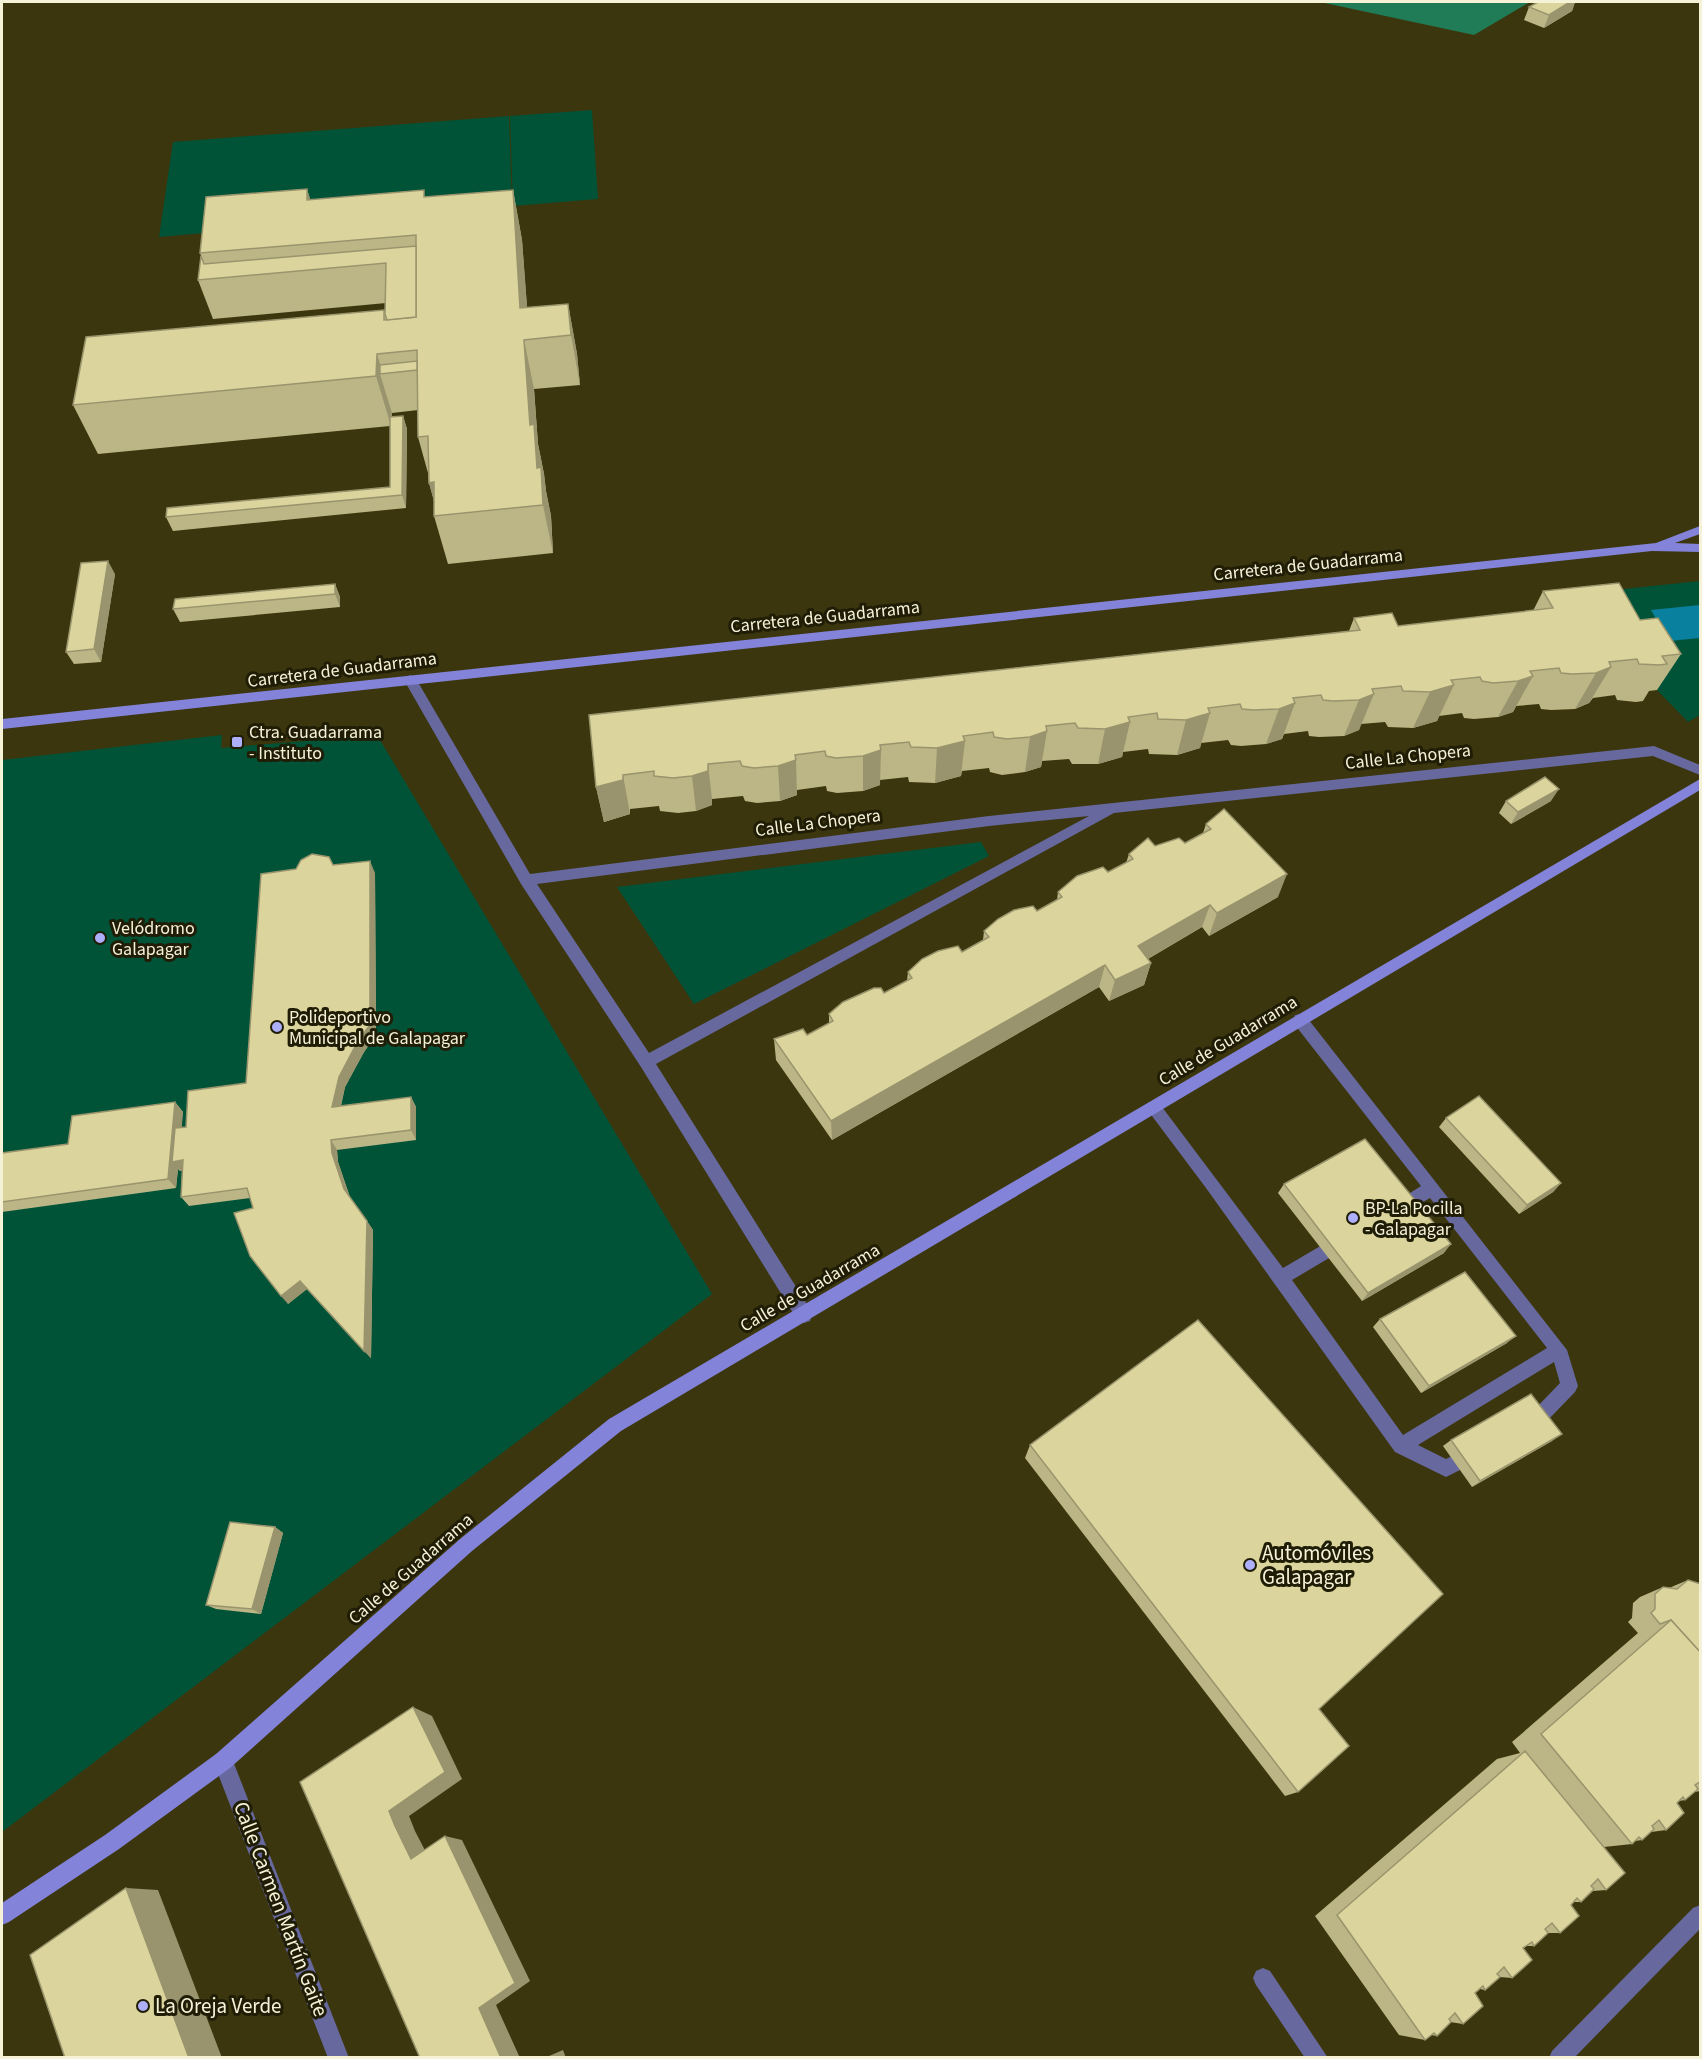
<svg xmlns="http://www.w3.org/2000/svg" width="1702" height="2059" viewBox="0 0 1702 2059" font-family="'Source Sans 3',sans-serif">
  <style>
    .green { fill: #005337 }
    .forest { fill: #207b57 }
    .water { fill: #08809e }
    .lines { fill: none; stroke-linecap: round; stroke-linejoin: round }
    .lane { fill: #67689e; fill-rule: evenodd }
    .street { fill: #67689e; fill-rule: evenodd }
    .secondary { fill: #8383d9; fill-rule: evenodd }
    .wall { fill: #bcb686 }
    .shaded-wall { fill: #99946d }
    .building { fill: #dbd49c; stroke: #99946d; stroke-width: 1.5 }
    .poi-dot { fill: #adaffb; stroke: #201d07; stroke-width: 2 }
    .labels { text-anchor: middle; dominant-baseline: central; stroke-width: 6; stroke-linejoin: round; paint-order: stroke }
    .street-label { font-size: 18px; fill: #f5f2d7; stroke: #201d07 }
    .poi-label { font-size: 18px; fill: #f5f2d7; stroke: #201d07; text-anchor: start }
    .near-poi-label { font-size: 21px; fill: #f5f2d7; stroke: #201d07; text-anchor: start }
    .near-street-label { font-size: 21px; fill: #f5f2d7; stroke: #201d07 }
  </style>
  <rect width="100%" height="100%" fill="#3b360d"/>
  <!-- green -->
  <g class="green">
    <path d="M592,110L598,199L513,206L510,116Z"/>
    <path d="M509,116L512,206L159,237L173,142Z"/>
    <path d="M1700,581V715L1688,722L1657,690L1585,593Z"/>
    <path d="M222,735L221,748L377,735L712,1294L2,1832V760Z"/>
    <path d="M981,842L989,856L694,1004L617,887Z"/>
  </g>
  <!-- forest -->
  <path class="forest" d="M1320,2H1530L1474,35Z"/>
  <!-- water -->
  <path class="water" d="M1700,605V638L1669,641L1651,610Z"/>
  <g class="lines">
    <!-- lane -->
    <path class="lane" d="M1300,1014L1305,1015L1567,1350L1578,1386L1575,1392L1547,1421L1535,1427L1529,1424L1526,1418L1529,1412L1535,1409L1560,1383L1554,1362L1418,1445L1446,1459L1454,1455L1460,1458L1463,1464L1460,1470L1446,1477L1395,1452L1206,1188L1146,1108L1149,1103L1154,1101L1159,1103L1283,1268L1334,1238L1340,1235L1346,1238L1348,1243L1346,1248L1292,1280L1403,1435L1547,1348L1430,1198L1397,1217L1391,1215L1389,1210L1391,1205L1421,1186L1295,1025L1293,1020L1295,1015Z"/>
    <!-- street -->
    <g class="street">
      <path d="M410,675L415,677L530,874L989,816L1654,746L1700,765V775L1653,756L1114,813L656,1064L810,1309L812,1315L810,1321L804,1323L798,1321L641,1067L521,884L404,680ZM1089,816L649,1053L537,884L989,826Z"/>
      <path d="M223,1751L230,1754L233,1761L349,2058H328L213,1761L216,1754Z"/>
      <path d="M1700,1905V1929L1574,2058H1549L1552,2051L1693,1908Z"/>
      <path d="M1263,1968L1270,1971L1328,2058H1305L1256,1985L1253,1978L1256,1971Z"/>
    </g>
    <!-- secondary -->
    <g class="secondary">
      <path d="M1700,526V534L1675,543L1700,544V552L1652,551L2,729V719L1656,543Z"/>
      <path d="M1700,779V790L621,1431L472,1551L230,1768L119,1849L9,1922L2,1925V1903L105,1835L216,1754L460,1539L609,1419Z"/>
    </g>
  </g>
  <!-- wall -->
  <g class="wall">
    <path d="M1538,2H1575L1572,11L1544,28L1524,20L1529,7Z"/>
    <path d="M307,189L310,200L426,197L513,190L522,240L527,308L568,304L577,354L580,385L534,389L538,444L544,474L546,491L551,516L553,553L448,564L434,516V501L429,483L428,473L418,437V410L392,413V417L403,416L407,429L406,508L173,531L166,517L390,487V426L98,454L73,405L384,310L386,314V303L213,319L198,280L201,256L200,253Z"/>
    <path d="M115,574L101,662L74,664L66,652Z"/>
    <path d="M335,584L340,597V607L180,622L173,609Z"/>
    <path d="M1543,591L1640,620L1681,654L1657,690L1649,691L1643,701L1636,702L1617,700L1615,695L1593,698L1589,703L1575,709L1551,710L1541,709L1539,704L1516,706L1513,712L1498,717L1474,719L1464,718L1462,713L1439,716L1437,721L1413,728L1388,727L1385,722L1361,724L1359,730L1344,736L1319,737L1309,736L1308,731L1284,734L1282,739L1266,744L1241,746L1231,745L1228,740L1201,743L1200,748L1177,755L1149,754L1148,749L1123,752L1122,757L1098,764H1072L1069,759L1042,761L1041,767L1025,772L1002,775L990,772L989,768L962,771L961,776L935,783L909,782L908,777L880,780V785L863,791L837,793L827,791L826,786L797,790V795L780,801L757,803L745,801L743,796L712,799V805L696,811L678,813L660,811L659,806L630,809V814L604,822L596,787L589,715L1349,631L1354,618L1398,626L1533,611Z"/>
    <path d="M1506,801H1551L1511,824L1499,813Z"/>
    <path d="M1206,824L1278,897L1209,936L1202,927L1148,959L1151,963L1144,985L1109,1001L1099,987L832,1140L776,1060L774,1039L807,1035L829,1023V1014L884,993L907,981L908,972L962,952L983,940L984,931L1037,911L1057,900L1058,892L1108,872L1126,863L1129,854L1155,846L1185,843L1203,833Z"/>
    <path d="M333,865L375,873L376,1035L364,1052L345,1087L341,1106L411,1097L416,1107V1140L337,1150L338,1162L350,1197L373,1230L371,1358L307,1289L288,1304L250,1198L189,1206L181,1197L182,1171H180L178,1169L176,1188L2,1212V1153L68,1144L175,1102L183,1112L181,1127H186L246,1083L296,869Z"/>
    <path d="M1446,1118L1561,1183L1553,1192L1519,1214L1439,1127Z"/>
    <path d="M1284,1184L1444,1253L1362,1301L1278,1193Z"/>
    <path d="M1380,1319L1507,1343L1421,1393L1373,1327Z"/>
    <path d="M1451,1440L1552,1441L1472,1487L1443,1446Z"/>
    <path d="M1030,1445L1319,1709L1298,1792L1285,1796L1025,1458Z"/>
    <path d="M275,1527L283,1533L261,1614L216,1609L206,1605Z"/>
    <path d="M1688,1580L1701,1584V1791L1694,1792L1685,1800L1679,1801L1677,1803L1666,1830L1651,1832L1642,1840L1635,1841L1632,1844L1604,1847L1606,1890L1593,1891L1581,1902H1573L1571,1905L1560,1933H1547L1534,1946H1526L1523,1948L1512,1978L1500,1977L1485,1990L1480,1989L1475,1993L1463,2024L1450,2022L1437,2036L1431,2035L1425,2040L1399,2035L1315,1916L1497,1759L1520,1753L1512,1742L1638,1633L1628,1622L1632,1618L1633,1603L1640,1597L1663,1587L1669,1588Z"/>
  </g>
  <!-- shaded-wall -->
  <g class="shaded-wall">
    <path d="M1570,2H1575L1572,11L1544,28L1549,15Z"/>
    <path d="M307,189L314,211L307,200Z"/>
    <path d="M513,190L522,240L528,319L520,308Z"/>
    <path d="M568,304L577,354L580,385L571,335Z"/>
    <path d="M524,340L534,389L538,444L544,474L546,491L551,516L553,553L543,505L530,425Z"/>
    <path d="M377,354L383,374H380L392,413L391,426L376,376Z"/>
    <path d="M403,416L407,429L406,508L402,495Z"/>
    <path d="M434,482L438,515L429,483Z"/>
    <path d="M108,561L115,574L101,662L94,649Z"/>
    <path d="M335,584L340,597V607L335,594Z"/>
    <path d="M1611,667L1589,703L1575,709L1596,673Z"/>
    <path d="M1533,676L1513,712L1498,717L1518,681Z"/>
    <path d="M1454,685L1437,721L1413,728L1430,692Z"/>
    <path d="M1374,694L1359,730L1344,736L1359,700Z"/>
    <path d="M1295,703L1282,739L1266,744L1279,709Z"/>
    <path d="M1210,713L1200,748L1177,755L1186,720Z"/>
    <path d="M1130,722L1122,757L1098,764L1105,729Z"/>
    <path d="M1047,731L1041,767L1025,772L1030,737Z"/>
    <path d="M965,741L961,776L935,783L937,748Z"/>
    <path d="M881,750L880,785L863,791V756Z"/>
    <path d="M796,760L797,795L780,801L778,766Z"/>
    <path d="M708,764L712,799V805L696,811L692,776Z"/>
    <path d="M623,775L630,814L604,822L596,787Z"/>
    <path d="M1559,789L1551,801L1511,824L1518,812Z"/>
    <path d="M370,861L375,873L376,1035L364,1052L345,1087L338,1117L332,1107L339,1077L358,1041Z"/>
    <path d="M1287,874L1278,897L1209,936L1217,913Z"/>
    <path d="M1210,905L1202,927L1132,968L1138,946Z"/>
    <path d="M1151,963L1144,985L1109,1001L1115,980Z"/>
    <path d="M1105,965L1099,987L832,1140L831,1121Z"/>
    <path d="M411,1097L416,1107V1140L411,1130Z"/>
    <path d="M175,1102L183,1112L179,1161L183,1160L191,1169L180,1171L178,1169L176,1188L168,1179Z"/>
    <path d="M331,1140L337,1150L338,1162L350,1198L344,1189L332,1153Z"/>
    <path d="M1561,1183L1553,1192L1519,1214L1527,1205Z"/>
    <path d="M367,1221L373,1230L371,1358L364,1351Z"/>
    <path d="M1451,1244L1444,1253L1362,1301L1368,1293Z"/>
    <path d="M300,1281L307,1289L288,1304L281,1296Z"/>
    <path d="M1516,1336L1507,1343L1421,1393L1429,1386Z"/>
    <path d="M1562,1434L1552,1441L1472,1487L1480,1481Z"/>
    <path d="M275,1527L283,1533L261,1614L252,1609Z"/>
    <path d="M413,1707L432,1716L462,1779L409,1816L415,1831L431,1862L411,1859L395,1826L389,1811Z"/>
    <path d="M445,1836L462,1840L530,1981L496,2005L520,2058H501L479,2008Z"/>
    <path d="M126,1888L158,1890L222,2058H189Z"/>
    <path d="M563,2050L566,2058H550L549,2056Z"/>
  </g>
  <!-- building -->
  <g class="building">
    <path d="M1538,2H1570L1549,15L1529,7Z"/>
    <path d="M307,189V200L424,190V197L513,190L520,308L568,304L571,335L524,340L530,425L534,424L537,468L541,467L543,505L434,516V482L429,483L428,436L418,437L417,350L377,354L376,376L73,405L86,337L384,310V320L416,317V235L200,253L206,197Z"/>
    <path d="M416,246V317L387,320L385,314L386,263L198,280L201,256L204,264Z"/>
    <path d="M417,361V370L380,374V365Z"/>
    <path d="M403,416L402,495L166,517L167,508L390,487V417Z"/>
    <path d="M108,561L94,649L66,652L81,563Z"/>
    <path d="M1619,583L1640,620L1658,618L1681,654L1662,656L1667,664L1659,665L1639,664L1637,659L1609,662L1611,667L1596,673L1572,674L1561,673L1559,668L1530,671L1533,676L1518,681L1493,683L1482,681L1480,677L1451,680L1454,685L1430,692L1403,691L1401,686L1372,689L1374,694L1359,700L1333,701L1323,700L1321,695L1293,698L1295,703L1279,709L1253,710L1242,709L1240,704L1208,708L1210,713L1186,720L1158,719L1157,713L1128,717L1130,722L1105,729L1078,728L1075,723L1046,726L1047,731L1030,737L1007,739L994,737L993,732L963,736L965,741L937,748L911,747L909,742L880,745L881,750L863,756L836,758L826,756L825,751L795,755L796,760L778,766L754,768L742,766L740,761L708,764V771L692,776L673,778L654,776V771L623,775V780L596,787L589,715L1360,630L1354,618L1392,613L1398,626L1553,608L1543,591Z"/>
    <path d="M335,584V594L173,609L175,599Z"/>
    <path d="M1545,777L1559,789L1518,812L1506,801Z"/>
    <path d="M1224,809L1287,874L1217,913L1210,905L1138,946L1151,963L1115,980L1105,965L831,1121L774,1039L803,1029L807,1035L833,1021L829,1014L843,1002L874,988H881L884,993L912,978L908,972L922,959L938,951L958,946L962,952L989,937L984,931L998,919L1014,910L1033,906L1037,911L1062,897L1058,892L1077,876L1103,867L1108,872L1133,859L1129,854L1148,838L1155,846L1179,838L1185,843L1211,829L1206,824Z"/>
    <path d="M312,854L329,857L333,865L370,861V1025L358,1041L339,1077L332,1107L411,1097V1130L331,1140L332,1153L344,1189L367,1221L364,1351L300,1281L281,1296L250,1256L234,1213L253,1208L247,1188L181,1197L183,1160L172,1162L175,1128L186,1127L188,1091L246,1083L261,874L296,869L301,860Z"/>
    <path d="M1479,1096L1561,1183L1527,1205L1446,1118Z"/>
    <path d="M175,1102L168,1179L2,1202V1153L68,1144L72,1116Z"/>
    <path d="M1365,1139L1451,1244L1368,1293L1284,1184Z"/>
    <path d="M1465,1272L1516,1336L1429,1386L1380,1319Z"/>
    <path d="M1198,1320L1443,1594L1319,1709L1349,1746L1298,1792L1030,1445Z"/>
    <path d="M1531,1394L1562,1434L1480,1481L1451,1440Z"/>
    <path d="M230,1522L275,1527L252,1609L206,1605Z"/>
    <path d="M1688,1580L1701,1584V1653L1671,1620L1660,1624L1651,1613L1655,1609V1594L1663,1587L1677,1589Z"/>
    <path d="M1671,1620L1701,1653V1781L1695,1785L1698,1789L1685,1800L1683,1797L1677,1803L1684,1813L1666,1830L1659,1820L1652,1826L1654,1829L1642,1840L1639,1837L1632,1844L1541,1734Z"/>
    <path d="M413,1707L445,1772L389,1811L395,1826L411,1859L445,1836L515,1983L479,2008L501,2058H420L300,1782Z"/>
    <path d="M1525,1751L1625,1873L1606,1890L1598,1879L1591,1886L1594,1889L1581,1902L1577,1898L1571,1905L1579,1916L1560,1933L1552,1923L1545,1929L1548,1933L1534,1946L1532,1942L1523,1948L1532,1960L1512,1978L1504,1967L1497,1974L1500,1977L1485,1990L1483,1986L1475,1993L1483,2006L1463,2024L1455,2013L1449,2019L1451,2022L1437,2036L1434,2033L1425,2040L1337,1915Z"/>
    <path d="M126,1888L189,2058H65L30,1955Z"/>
  </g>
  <!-- markers -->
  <g class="poi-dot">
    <rect x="231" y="736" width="12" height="12" rx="3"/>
    <circle cx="100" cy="938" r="6"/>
    <circle cx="277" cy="1027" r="6"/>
    <circle cx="1353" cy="1218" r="6"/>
    <circle cx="1250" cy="1565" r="6"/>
    <circle cx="143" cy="2006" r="6"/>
  </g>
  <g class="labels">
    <!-- street labels -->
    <g class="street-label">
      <text transform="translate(1308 565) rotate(-6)">Carretera de Guadarrama</text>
      <text transform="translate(825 617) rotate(-6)">Carretera de Guadarrama</text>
      <text transform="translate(342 670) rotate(-7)">Carretera de Guadarrama</text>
      <text transform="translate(1408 757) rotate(-6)">Calle La Chopera</text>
      <text transform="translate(818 823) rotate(-7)">Calle La Chopera</text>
      <text transform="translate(1228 1041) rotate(-31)">Calle de Guadarrama</text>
      <text transform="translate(810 1288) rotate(-30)">Calle de Guadarrama</text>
      <text transform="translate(411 1569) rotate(-41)">Calle de Guadarrama</text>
    </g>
    <!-- poi labels -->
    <g class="poi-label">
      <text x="249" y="732">Ctra. Guadarrama<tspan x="249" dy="21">- Instituto</tspan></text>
      <text x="112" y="928">Velódromo<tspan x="112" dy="21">Galapagar</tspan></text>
      <text x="289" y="1017">Polideportivo<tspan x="289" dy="21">Municipal de Galapagar</tspan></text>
      <text x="1365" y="1208">BP-La Pocilla<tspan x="1365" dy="21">- Galapagar</tspan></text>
    </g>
    <!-- near-poi labels -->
    <g class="near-poi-label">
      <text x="1262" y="1553">Automóviles<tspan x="1262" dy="24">Galapagar</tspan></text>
      <text x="155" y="2006">La Oreja Verde</text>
    </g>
    <!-- near-street labels -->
    <g class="near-street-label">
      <text transform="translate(281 1909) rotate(69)">Calle Carmen Martín Gaite</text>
    </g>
  </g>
  <!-- border -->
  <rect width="1702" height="2059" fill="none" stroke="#f5f2d7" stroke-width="6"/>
</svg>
